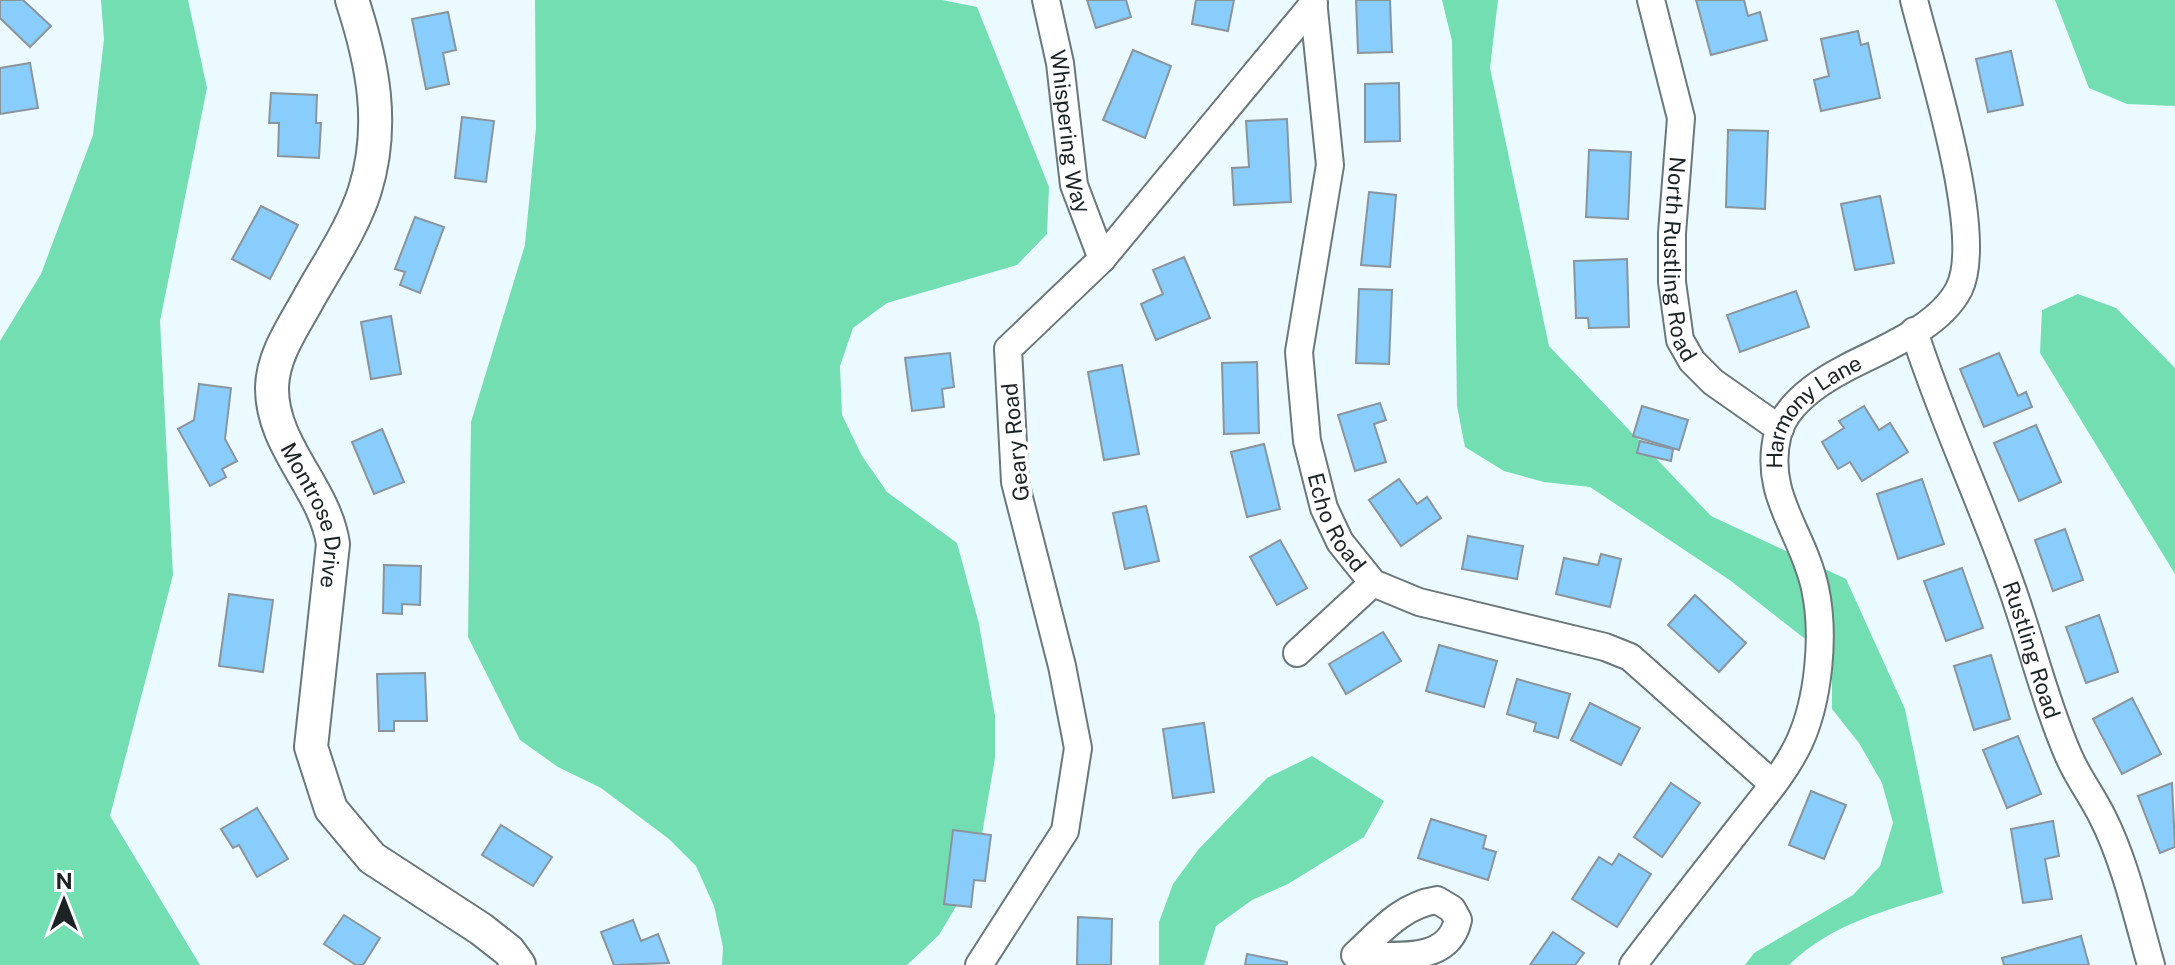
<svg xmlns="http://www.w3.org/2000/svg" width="2175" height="965" viewBox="0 0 2175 965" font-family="'Public Sans',sans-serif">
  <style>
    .forest { fill: #72deb2 }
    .building { fill: #89cdfc; stroke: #8a949c; stroke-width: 2 }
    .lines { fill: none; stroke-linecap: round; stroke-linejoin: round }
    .minor-casing { stroke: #6a777b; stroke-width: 30 }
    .tertiary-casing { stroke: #6a777b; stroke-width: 36 }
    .minor { stroke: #fff; stroke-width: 26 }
    .tertiary { stroke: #fff; stroke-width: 32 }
    .labels { text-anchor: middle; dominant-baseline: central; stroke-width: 8; stroke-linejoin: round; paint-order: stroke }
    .street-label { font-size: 22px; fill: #1d2324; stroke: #fff }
  </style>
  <rect width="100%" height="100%" fill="#ebfafe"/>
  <!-- forest -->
  <g class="forest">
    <path d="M101,0H188L207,88L160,321L173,575L110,816L200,965H0V341L41,274L93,135L104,39Z"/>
    <path d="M535,0H942L977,7L1049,187L1047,234L1017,265L887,303L853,328L840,366L842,415L862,456L887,492L957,543L979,624L995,716V758L979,852L964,893L939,935L907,965H722L723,947L714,906L696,866L669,839L601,788L558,767L520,740L468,637L471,422L525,245L536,128Z"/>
    <path d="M1442,0H1498L1490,68L1549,346L1711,516L1846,579L1905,709L1943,893C1887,910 1832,923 1789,965H1745L1754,953L1853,895L1880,866L1893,823L1882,783L1859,743L1832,709V660L1731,581L1590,487L1544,482L1504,471L1465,447L1457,406L1452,41Z"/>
    <path d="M2055,0H2175V106L2127,104L2089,88Z"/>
    <path d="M2078,294L2116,308L2175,368V574L2040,353L2042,310Z"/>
    <path d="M1312,756L1384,801L1364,837L1288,884L1252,900L1216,926L1204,965H1159V922L1173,884L1198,850L1267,778Z"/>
  </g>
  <!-- building -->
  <g class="building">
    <path d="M0,0H23L51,26L30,47L0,18Z"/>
    <path d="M1087,0H1126L1131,17L1096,28Z"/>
    <path d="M1196,0H1234L1228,31L1192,24Z"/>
    <path d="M1356,0H1390L1392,52L1358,53Z"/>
    <path d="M1696,0H1744L1748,16L1760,12L1767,40L1711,55Z"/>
    <path d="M448,12L456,50L443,53L449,84L426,89L412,19Z"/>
    <path d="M1858,31L1861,45L1868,43L1880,98L1821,111L1814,80L1829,76L1821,39Z"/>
    <path d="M1133,50L1171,66L1145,138L1103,120Z"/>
    <path d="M2011,51L2023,105L1988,112L1976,59Z"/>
    <path d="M30,63L38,108L0,114V68Z"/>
    <path d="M1399,83L1400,141L1365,142V84Z"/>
    <path d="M271,93L317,95L316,123H321L319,158L278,156L279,123H269Z"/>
    <path d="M462,117L494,121L486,182L455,178Z"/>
    <path d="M1287,119L1291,202L1234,205L1232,168L1249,167L1246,121Z"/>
    <path d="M1728,130L1768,131L1765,209L1726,207Z"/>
    <path d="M1589,150L1631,152L1628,219L1586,217Z"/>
    <path d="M1369,192L1396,195L1390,267L1361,265Z"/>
    <path d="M1880,196L1894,263L1855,270L1841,204Z"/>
    <path d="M261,206L298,225L270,279L232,259Z"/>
    <path d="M415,217L444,227L420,293L400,285L405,272L395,269Z"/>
    <path d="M1184,257L1210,318L1156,340L1141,304L1163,294L1153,270Z"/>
    <path d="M1627,259L1629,327L1589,328L1588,318H1576L1574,261Z"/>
    <path d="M1359,289L1392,290L1389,364L1356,363Z"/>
    <path d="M1796,291L1809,327L1740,352L1727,315Z"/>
    <path d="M391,316L401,374L371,379L361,322Z"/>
    <path d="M950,353L954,387L942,389L944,407L912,411L905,358Z"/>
    <path d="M1999,353L2018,396L2026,392L2032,407L1984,427L1960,369Z"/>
    <path d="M1257,362L1259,433L1224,434L1222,363Z"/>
    <path d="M1122,365L1139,454L1104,460L1088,372Z"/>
    <path d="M199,384L231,388L225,439L237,461L222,469L226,477L210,486L178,429L194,420Z"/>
    <path d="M1380,403L1386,420L1374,424L1386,462L1355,471L1338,415Z"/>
    <path d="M1642,406L1688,420L1679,450L1633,436Z"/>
    <path d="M1864,406L1879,430L1890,423L1908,452L1862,481L1850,462L1838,469L1822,442L1844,428L1839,421Z"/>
    <path d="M2036,425L2061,482L2019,501L1994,443Z"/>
    <path d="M382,429L404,482L374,494L352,442Z"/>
    <path d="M1640,441L1673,449L1671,461L1637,453Z"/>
    <path d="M1264,444L1280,509L1247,517L1231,452Z"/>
    <path d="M1399,479L1417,504L1427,497L1441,518L1401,546L1369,500Z"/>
    <path d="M1922,479L1944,544L1898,559L1877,494Z"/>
    <path d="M1146,506L1159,561L1125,569L1113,513Z"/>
    <path d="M2065,529L2083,580L2053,591L2035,540Z"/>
    <path d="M1468,536L1523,546L1517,579L1462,569Z"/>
    <path d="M1280,540L1307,588L1277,605L1250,557Z"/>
    <path d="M1601,554L1621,559L1610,607L1556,594L1564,558L1598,565Z"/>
    <path d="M384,565L421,566L420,605L402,604V614L383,613Z"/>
    <path d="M1962,568L1983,628L1946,641L1924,581Z"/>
    <path d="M229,594L273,600L263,672L219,666Z"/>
    <path d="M1695,595L1746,643L1719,672L1668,625Z"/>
    <path d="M2099,615L2118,672L2086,683L2066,627Z"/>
    <path d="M1383,632L1401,661L1346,694L1329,664Z"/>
    <path d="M1439,645L1497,661L1484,707L1426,691Z"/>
    <path d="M1991,655L2010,719L1974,730L1954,666Z"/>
    <path d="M425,673L427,721H394V731H379L377,674Z"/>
    <path d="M1517,679L1570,694L1558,738L1534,731L1536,723L1507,714Z"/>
    <path d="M2132,698L2161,754L2122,774L2093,719Z"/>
    <path d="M1590,703L1640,728L1621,765L1571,740Z"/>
    <path d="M1204,723L1214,792L1173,798L1163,729Z"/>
    <path d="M2018,736L2041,794L2007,808L1983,750Z"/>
    <path d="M1671,783L1700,803L1662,857L1634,837Z"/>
    <path d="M2172,783L2175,847L2160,853L2138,796Z"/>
    <path d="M1811,791L1846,805L1824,859L1789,845Z"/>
    <path d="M257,808L288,859L257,877L239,845L233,848L221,829Z"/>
    <path d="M1431,819L1486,836L1483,848L1496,852L1488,880L1418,858Z"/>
    <path d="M2053,821L2059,856L2045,859L2052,899L2023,903L2011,829Z"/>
    <path d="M501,825L552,857L533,886L482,855Z"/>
    <path d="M953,830L991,835L985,881L974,880L971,907L944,904Z"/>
    <path d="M1619,854L1651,874L1617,927L1572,899L1599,857L1612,865Z"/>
    <path d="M344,915L380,938L363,965H356L324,944Z"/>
    <path d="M1078,917L1112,919L1111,965H1077Z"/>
    <path d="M633,920L641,941L658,934L669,963L614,965L601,932Z"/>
    <path d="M1553,932L1584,953L1575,965H1530Z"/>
    <path d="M2081,936L2089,965H2004L2002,958Z"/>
    <path d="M1247,954L1287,962V965H1245Z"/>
  </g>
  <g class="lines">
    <!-- minor casing -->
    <g class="minor-casing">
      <g id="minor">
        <path id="s1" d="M1046,0L1060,63L1074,185L1102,259"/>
        <path id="s2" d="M1313,0L1330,165L1299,352L1307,441L1324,508L1340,542L1373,583L1419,602L1605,647L1630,657L1773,784"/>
        <path id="s3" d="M1651,0L1681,118L1672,233V282L1680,340L1692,361L1713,382L1780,429"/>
        <path id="s4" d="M1914,331C1941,416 1979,496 2009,580C2030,637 2043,696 2067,752C2076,775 2091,794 2102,816C2125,861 2137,916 2151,965"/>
        <path d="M1297,653L1373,583"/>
        <path d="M1437,900L1452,909L1458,920C1448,965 1394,955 1355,955C1380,932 1402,905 1437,900Z"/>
        <path d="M979,965L1065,831L1078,748L1062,666L1015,482L1008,349L1102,259L1314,3"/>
        <path id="s5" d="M1633,965C1667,920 1702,876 1737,831C1758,803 1784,775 1799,743C1819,700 1825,634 1815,588C1803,531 1762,495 1778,433C1787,403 1819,382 1846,368C1882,349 1939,328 1959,289C1986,235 1929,61 1914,0"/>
      </g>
    </g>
    <!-- tertiary casing -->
    <g class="tertiary-casing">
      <g id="tertiary">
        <path id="s6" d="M352,0C373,64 385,125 365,190C353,228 328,264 309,298C294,326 273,354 272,387C271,446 325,488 333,544L311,747L331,809L372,858L481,929L509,951L519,965"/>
      </g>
    </g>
    <!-- minor -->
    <use href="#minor" class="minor"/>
    <!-- tertiary -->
    <use href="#tertiary" class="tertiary"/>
  </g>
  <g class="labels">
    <!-- street labels -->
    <g class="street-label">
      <text stroke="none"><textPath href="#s1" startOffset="134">Whispering Way</textPath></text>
      <text stroke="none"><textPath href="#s3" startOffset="264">North Rustling Road</textPath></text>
      <text stroke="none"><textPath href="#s5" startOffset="636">Harmony Lane</textPath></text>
      <text transform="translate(1015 442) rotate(-96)">Geary Road</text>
      <text stroke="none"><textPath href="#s6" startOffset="550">Montrose Drive</textPath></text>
      <text stroke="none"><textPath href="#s2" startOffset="532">Echo Road</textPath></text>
      <text stroke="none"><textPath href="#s4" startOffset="340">Rustling Road</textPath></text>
    </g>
  </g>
  <!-- north arrow -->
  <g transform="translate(64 901)" stroke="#ffffff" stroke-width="6" paint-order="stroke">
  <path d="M0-6L14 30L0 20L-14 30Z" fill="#1d2324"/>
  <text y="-12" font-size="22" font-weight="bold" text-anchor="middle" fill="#1d2324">N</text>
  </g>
</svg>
